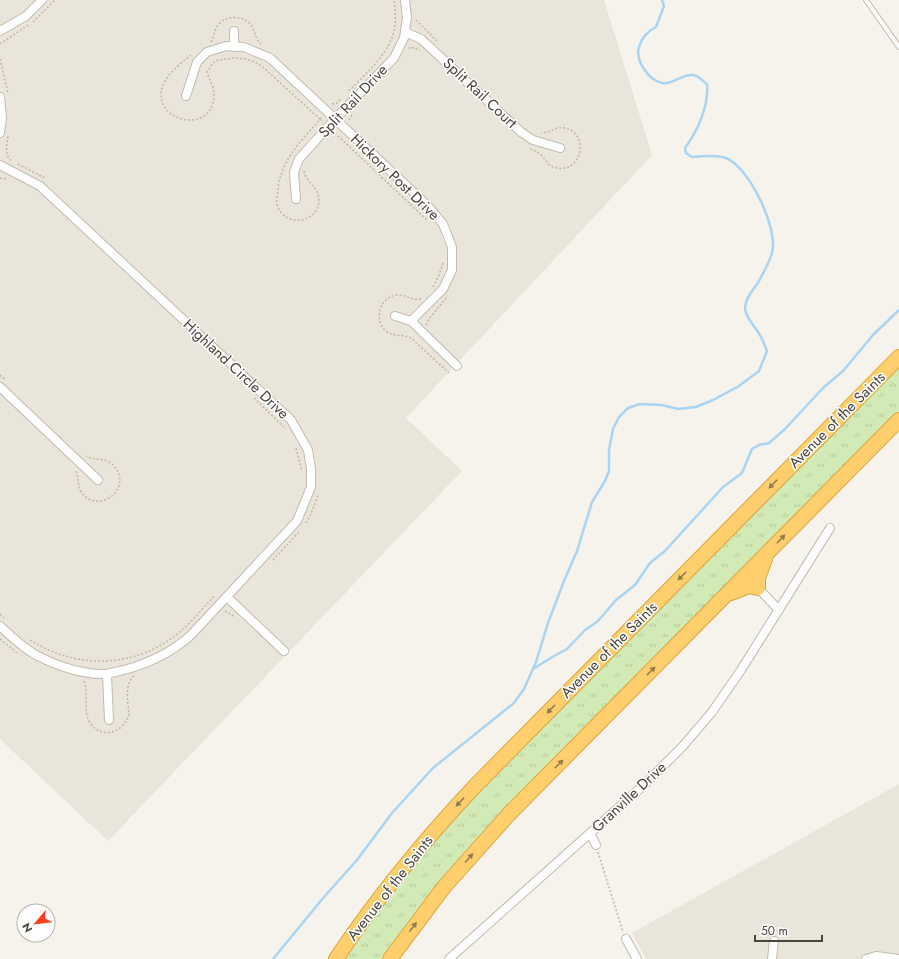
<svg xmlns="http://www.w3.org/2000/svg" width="899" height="959" viewBox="0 0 899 959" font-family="Jost,sans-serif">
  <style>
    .residential { fill: #eae5da }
    .grass { fill: url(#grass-tufts) }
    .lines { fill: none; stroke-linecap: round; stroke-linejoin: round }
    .stream { stroke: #a9d4f2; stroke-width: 2.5 }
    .lane-casing { stroke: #c2bbae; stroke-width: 6 }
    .street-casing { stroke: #c2bbae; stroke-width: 10 }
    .highway-casing { stroke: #e0a43c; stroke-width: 16 }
    .path { stroke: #c4b79f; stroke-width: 1.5; stroke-dasharray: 2 2; stroke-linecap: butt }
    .lane { stroke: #fff; stroke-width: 4 }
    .street { stroke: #fff; stroke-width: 8 }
    .highway { stroke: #ffcf6e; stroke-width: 14 }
    .oneway { fill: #937c4e }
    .labels { text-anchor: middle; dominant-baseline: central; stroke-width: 3; stroke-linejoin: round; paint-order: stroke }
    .street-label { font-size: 15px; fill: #4b4439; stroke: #fff }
  </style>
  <defs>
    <pattern id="grass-tufts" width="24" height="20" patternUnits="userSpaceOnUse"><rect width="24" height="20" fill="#d2eab5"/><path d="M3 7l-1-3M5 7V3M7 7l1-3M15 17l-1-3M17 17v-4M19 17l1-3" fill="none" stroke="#b6ca9c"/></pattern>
  </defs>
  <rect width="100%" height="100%" fill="#f6f3ec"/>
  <!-- residential -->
  <g class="residential">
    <path d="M0,0H604L652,155L406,418L462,471L108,841L0,739Z"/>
    <path d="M899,784V959H646L632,933Z"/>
  </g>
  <!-- grass -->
  <path class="grass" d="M899,365V411L709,602L457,863L412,918L382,959H343L385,898L459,810Z"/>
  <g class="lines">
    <!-- stream -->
    <g class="stream">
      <path d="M533,669L554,656L567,649L585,630L598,621L616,600L635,585L650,563L665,551L723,487L742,473L752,449L759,445L769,443L785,429L823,388L843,371L873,335L899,310"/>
      <path d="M273,959L324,897L357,860L392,813L433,768L514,703L524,689L536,662L548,623L564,581L577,551L592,502L605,481L609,471V450L613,429L619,417L628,408L640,404L662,405L678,409L696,407L713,400L739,386L759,371L767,351C765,347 764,342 761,337C757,328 745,318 745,308C745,298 754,289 759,281C764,272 769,263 772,253C779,229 749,167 726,158C717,155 702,156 692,157L686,153L685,148C698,130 709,106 707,84C702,81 698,74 691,75C681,75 672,85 662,83C648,80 635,60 639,47C642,37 647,32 656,27L664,6L662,0"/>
    </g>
    <!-- lane casing -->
    <g class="lane-casing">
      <path id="lane" d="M866,0L899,47"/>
    </g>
    <!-- street casing -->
    <g class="street-casing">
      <g id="street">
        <path d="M0,31L26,16L42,0"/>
        <path d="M234,31V47"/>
        <path d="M405,32L421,39L521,132L533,140L560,148"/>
        <path d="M186,96L197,62L207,52L226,46L244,47L270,58L428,206L443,224L452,247V270L443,289L411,321L457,366"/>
        <path d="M0,97L2,118L0,133"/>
        <path d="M0,165L40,186L291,420L308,450L311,468V487L297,521L191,635C171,653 150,663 124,670C118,671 112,673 106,674C84,675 57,666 38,656C24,649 12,637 0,626"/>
        <path d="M296,199L294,172L299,159L335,119L394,58L404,38L407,18L405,0"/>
        <path d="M395,316L411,321"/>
        <path d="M0,387L98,480"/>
        <path d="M758,588L779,610"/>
        <path d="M227,597L284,651"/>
        <path d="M107,674L109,720"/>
        <path d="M590,833L596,845"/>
        <path d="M626,939L637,959"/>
        <path d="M449,959L645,784L683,746L712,712L741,670L830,528"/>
        <path d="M772,959L774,941"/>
        <path d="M866,959L876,956L899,959"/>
      </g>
    </g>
    <!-- highway casing -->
    <g class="highway-casing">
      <g id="highway">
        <path d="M731,593L749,586L758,588V578L765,559"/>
        <path d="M336,959C378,896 425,839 477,784L899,357"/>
        <path d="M390,959L444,887L509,814L899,420"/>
      </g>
    </g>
    <!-- path -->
    <g class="path">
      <path d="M416,20L437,41"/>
      <path d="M33,22L55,0"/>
      <path d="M211,42C214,37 214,30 218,25C226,15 243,15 251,25C255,31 255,39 261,44"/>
      <path d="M0,44L30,24"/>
      <path d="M409,49L410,47L420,50"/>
      <path d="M191,55C182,62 171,71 165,81C144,119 213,139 214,95C214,86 209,80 207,72L213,63L218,60L234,58L246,59L255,62L264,68L322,121"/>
      <path d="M0,59L8,93"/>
      <path d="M349,91C367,72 392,52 395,25C396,17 395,8 394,0"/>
      <path d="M332,104L337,103L341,99"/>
      <path d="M349,120L353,113"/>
      <path d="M335,133L428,221"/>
      <path d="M8,136C7,145 4,154 11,161"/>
      <path d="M530,149C533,150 538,152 541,155C547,161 547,166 557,168C582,173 590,134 565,128C556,126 550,133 541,133"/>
      <path d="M18,164L45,178"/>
      <path d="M304,171C306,183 319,187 319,200C319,224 283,228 277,204C276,199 278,194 278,189C279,179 282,171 286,163C294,146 310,132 322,117"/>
      <path d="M0,178L7,179"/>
      <path d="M433,287L439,275L443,263"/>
      <path d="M421,299C412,301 405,294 396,295C379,298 373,321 387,332C395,337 403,334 411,338L449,373"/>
      <path d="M426,325L429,319L448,296"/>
      <path d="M0,375L6,380"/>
      <path d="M254,398L286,429"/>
      <path d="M296,448L302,471"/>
      <path d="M76,471C79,478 77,485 81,492C99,517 136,486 112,464C104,457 94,461 86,456"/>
      <path d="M306,523L311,514L318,495"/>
      <path d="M273,560L300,531"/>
      <path d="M225,611L235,617"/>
      <path d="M0,614L4,618"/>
      <path d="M0,639L17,653"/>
      <path d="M30,640C74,668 129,669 172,638C188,627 201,610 215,595"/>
      <path d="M84,681C89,693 83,709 89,721C99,740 124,734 129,714C128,702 124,684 134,676"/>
      <path d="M598,852L623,932"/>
    </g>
    <!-- lane -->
    <use href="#lane" class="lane"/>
    <!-- street -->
    <use href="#street" class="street"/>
    <!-- highway -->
    <use href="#highway" class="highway"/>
  </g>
  <!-- one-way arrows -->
  <defs><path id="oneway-solid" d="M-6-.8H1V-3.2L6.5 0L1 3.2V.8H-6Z"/></defs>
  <g class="oneway">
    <use href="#oneway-solid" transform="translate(773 484) rotate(134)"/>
    <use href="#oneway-solid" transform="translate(781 539) rotate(-46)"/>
    <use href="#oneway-solid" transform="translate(682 576) rotate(135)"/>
    <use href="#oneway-solid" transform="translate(651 671) rotate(-45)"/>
    <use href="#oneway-solid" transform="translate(551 709) rotate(134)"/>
    <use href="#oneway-solid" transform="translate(559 764) rotate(-45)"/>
    <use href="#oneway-solid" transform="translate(460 802) rotate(133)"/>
    <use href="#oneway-solid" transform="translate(469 858) rotate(-49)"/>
    <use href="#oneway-solid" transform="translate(413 927) rotate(-53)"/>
  </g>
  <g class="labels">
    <!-- street labels -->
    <g class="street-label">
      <text transform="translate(480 93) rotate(43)">Split Rail Court</text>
      <text transform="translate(353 101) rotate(-47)">Split Rail Drive</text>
      <text transform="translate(395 177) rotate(44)">Hickory Post Drive</text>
      <text transform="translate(236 369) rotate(43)">Highland Circle Drive</text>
      <text transform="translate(837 420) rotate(-45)">Avenue of the Saints</text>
      <text transform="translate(609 650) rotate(-45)">Avenue of the Saints</text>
      <text transform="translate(629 797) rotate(-43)">Granville Drive</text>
      <text transform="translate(390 888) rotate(-52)">Avenue of the Saints</text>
    </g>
  </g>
  <!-- north arrow -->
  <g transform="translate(36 923) rotate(242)"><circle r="19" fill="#ffffff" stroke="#b7b4b0"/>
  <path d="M0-3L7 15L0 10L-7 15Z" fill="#fc3f1d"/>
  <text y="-6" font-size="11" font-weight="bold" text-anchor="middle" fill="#4b4439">N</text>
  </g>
  <!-- scale -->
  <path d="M755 935v6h67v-6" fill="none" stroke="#4b4439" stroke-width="2"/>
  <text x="761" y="935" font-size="12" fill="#4b4439" stroke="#ffffff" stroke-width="3" paint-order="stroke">50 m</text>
</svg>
